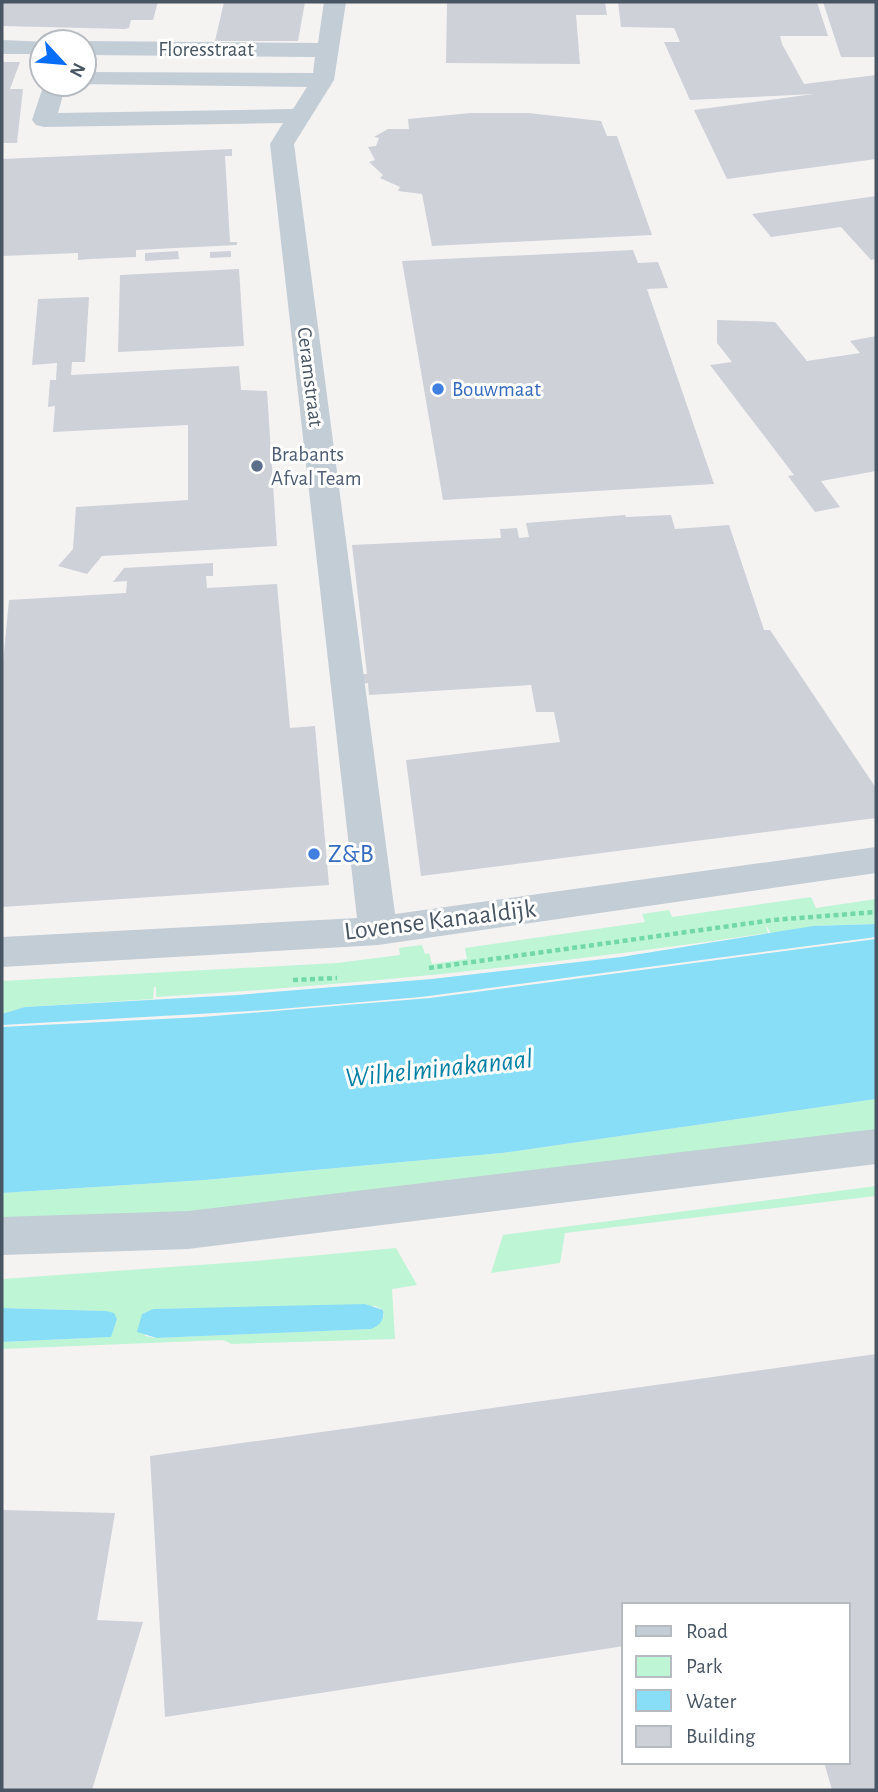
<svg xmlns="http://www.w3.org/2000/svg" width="878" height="1792" viewBox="0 0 878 1792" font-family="'Alegreya Sans',sans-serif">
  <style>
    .green { fill: #bef5d4; fill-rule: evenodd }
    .water { fill: #87def6 }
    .building { fill: #ced1d8 }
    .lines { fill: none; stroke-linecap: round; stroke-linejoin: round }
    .path { stroke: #72d8a7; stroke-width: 4.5; stroke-dasharray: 5 3.5; stroke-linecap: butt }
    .minor { fill: #c2cdd5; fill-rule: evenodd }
    .shop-dot { fill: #3f7fe0; stroke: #fff; stroke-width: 2.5 }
    .service-dot { fill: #5c6f8a; stroke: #fff; stroke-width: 2.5 }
    .labels { text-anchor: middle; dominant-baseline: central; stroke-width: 6; stroke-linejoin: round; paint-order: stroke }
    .far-street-label { font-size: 21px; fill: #485563; stroke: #fff }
    .far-shop-label { font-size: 21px; fill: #366cbe; stroke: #fff; text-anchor: start }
    .far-service-label { font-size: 21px; fill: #4e5e75; stroke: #fff; text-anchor: start }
    .shop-label { font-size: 26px; fill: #366cbe; stroke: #fff; text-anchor: start }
    .street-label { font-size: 26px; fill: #485563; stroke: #fff }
    .water-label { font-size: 28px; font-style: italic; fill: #0380a3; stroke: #fff }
  </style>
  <rect width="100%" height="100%" fill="#f5f2f2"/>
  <!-- green -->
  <g class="green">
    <path d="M811,897L816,908L876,899V924L813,926L772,935L765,924L768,933C565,963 361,985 156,997V987H154L153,999L25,1007L2,1014V981L337,963L400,955L399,948L422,945L425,954L429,953L432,964L467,959L465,948L645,922L642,914L669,910L672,917Z"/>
    <path d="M876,1099V1136L510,1184L117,1220L2,1227V1193L205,1180L502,1153Z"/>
    <path d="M876,1186V1196L565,1233L560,1263L491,1273L503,1235Z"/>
    <path d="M396,1248L417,1285L392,1289L395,1339L232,1344L223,1340L2,1349V1342L110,1337L106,1311L2,1308V1279L255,1261ZM375,1306L383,1310L384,1316L371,1329L157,1338L145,1336L142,1314L153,1309Z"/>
  </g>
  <!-- water -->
  <g class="water">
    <path d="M876,924V937L421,997L268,1010L2,1025V1014L25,1007L237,995L432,979L621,957L813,926Z"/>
    <path d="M876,939V1099L502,1153L205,1180L2,1193V1027L202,1017L430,998Z"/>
    <path d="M365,1304L383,1310C385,1320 379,1326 371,1329L157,1338L137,1332L142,1314L153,1309Z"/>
    <path d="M2,1308L106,1311L114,1313L117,1319L111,1337L2,1342Z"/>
  </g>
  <!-- building -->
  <g class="building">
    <path d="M2,2H158L153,20H131L129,28L125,29L2,26Z"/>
    <path d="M224,2H305L298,41H215Z"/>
    <path d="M447,2H605L607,15H576L580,64L446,63Z"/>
    <path d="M618,2H817L828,36H780L782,44L804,84L876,75V159L727,179L694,110L814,94L690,100L664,42H680L674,28L621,27Z"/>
    <path d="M823,2H876V57H841Z"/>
    <path d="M2,62H20L10,89H23L17,143H2Z"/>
    <path d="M471,113H528L601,121L607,136H617L652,235L432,246L422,194L398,191L400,187L380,178L383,175L369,162L375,160L368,147L376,146L379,138L374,137L388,129H409L408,119Z"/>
    <path d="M232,149V156H225L230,242H237V245L136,250V257L91,259L78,260V253L2,256V159Z"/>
    <path d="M876,196V259L871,260L841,227L771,237L752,214Z"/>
    <path d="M633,250L638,263L658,262L668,288L647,289L714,484L443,500L402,261Z"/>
    <path d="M178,251L179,259L145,261V253Z"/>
    <path d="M231,251V257L210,258V252Z"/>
    <path d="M239,269L244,346L118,352L120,275Z"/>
    <path d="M89,297L85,362H72L71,375L239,366L241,390L267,391L277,546L102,556L87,574L58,566L73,549L76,507L188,500V425L53,432L55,406L48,407L50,380H56L57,363L32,365L38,299Z"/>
    <path d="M717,320L775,322L807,361L860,353L850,341L876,336V471L821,481L840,507L815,512L788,476L794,475L710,365L732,362L717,343Z"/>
    <path d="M625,515L626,517L671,515L675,529L729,525L764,630H770L876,788V818L421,876L406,760L560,742L554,712H536L531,685L369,695L368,683L362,684L361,674H367L352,545L501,538L500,529L517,528L519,538L529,537L526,523Z"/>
    <path d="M213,563V576H206L207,588L277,584L290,728L315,726L329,885L2,907V673L9,600L126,593L127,581L113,582L124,568Z"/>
    <path d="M876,1354V1790H832L824,1762H848V1605H624V1646L165,1717L150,1456Z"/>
    <path d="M2,1510L115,1513L97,1620L143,1622L92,1790H2Z"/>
  </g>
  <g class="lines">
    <!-- path -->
    <g class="path">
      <path d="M429,968L773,920L876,912"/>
      <path d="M293,980L337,978"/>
    </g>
    <!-- minor -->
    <g class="minor">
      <path d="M324,2H346L334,80L294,144L395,914L876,847V873L378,945L2,967V937L357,918L270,144L283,123L44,127L36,125L32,120L44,84H66L58,113L293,109L307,87L77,84H84V72L313,73L315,57L84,55V42H81L84,41L318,43Z"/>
      <path d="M2,40L49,42H42V54H2Z"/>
      <path d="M876,1129V1164L188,1249L2,1255V1217L188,1211Z"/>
    </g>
  </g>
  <!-- markers -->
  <g class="shop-dot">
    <circle cx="438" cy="389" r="7"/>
    <circle cx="314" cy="854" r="7"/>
  </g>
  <circle class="service-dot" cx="257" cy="466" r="7"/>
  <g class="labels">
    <!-- far-street labels -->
    <g class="far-street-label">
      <text x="206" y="49">Floresstraat</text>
      <text transform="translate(310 377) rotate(83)">Ceramstraat</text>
    </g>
    <!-- far-shop labels -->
    <g class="far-shop-label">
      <text x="452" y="389">Bouwmaat</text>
    </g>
    <!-- far-service labels -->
    <g class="far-service-label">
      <text x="271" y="454">Brabants<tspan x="271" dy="24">Afval Team</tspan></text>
    </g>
    <!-- shop labels -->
    <g class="shop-label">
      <text x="328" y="854">Z&amp;B</text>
    </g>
    <!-- street labels -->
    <g class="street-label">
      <text transform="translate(440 920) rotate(-7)">Lovense Kanaaldijk</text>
    </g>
    <!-- water labels -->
    <g class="water-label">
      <text transform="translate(439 1069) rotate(-6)">Wilhelminakanaal</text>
    </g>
  </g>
  <!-- border -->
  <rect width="878" height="1792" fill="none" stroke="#485563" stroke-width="7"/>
  <!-- legend -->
  <rect x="622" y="1603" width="228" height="161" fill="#ffffff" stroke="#b6bbc1" stroke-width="2"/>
  <rect x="636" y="1626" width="35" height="10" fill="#c2cdd5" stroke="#b6bbc1" stroke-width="2"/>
  <text x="686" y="1638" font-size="21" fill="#485563">Road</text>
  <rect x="636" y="1656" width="35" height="21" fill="#bef5d4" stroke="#b6bbc1" stroke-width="2"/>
  <text x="686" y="1673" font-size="21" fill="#485563">Park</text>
  <rect x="636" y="1690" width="35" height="21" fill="#87def6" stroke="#b6bbc1" stroke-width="2"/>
  <text x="686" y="1708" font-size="21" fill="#485563">Water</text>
  <rect x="636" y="1726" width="35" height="21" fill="#ced1d8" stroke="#b6bbc1" stroke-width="2"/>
  <text x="686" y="1743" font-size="21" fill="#485563">Building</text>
  <!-- north arrow -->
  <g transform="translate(63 63) rotate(116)"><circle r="33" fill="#ffffff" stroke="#b6bbc1" stroke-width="2"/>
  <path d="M0-5L12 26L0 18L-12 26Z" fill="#076efb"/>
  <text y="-10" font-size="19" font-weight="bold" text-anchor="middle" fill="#485563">N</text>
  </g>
</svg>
